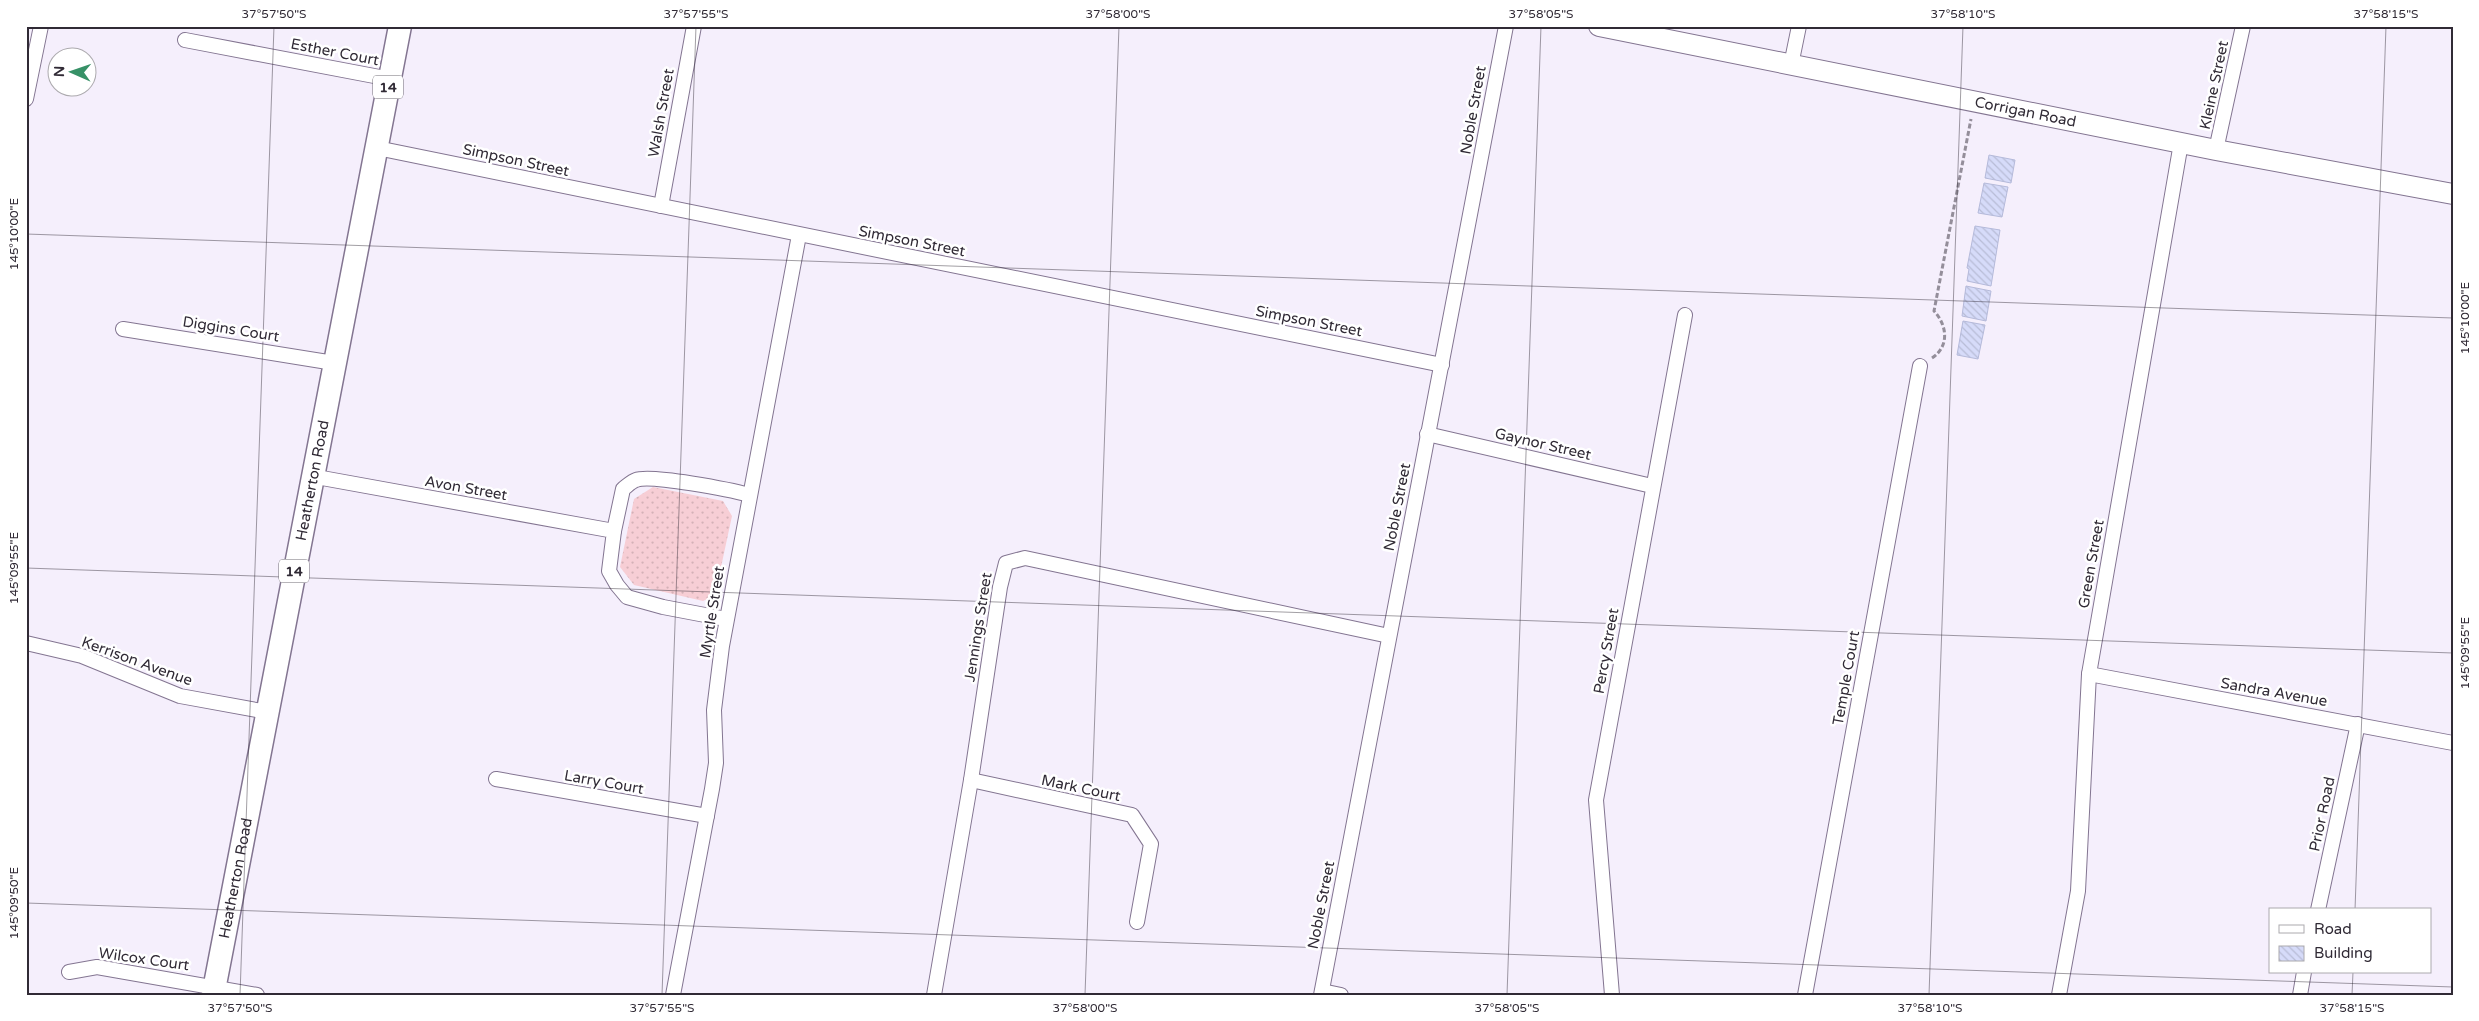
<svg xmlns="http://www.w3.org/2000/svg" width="2479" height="1021" viewBox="0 0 2479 1021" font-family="'Varela Round',sans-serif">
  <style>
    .grass { fill: url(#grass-dots) }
    .building { fill: url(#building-back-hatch); stroke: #b5bada }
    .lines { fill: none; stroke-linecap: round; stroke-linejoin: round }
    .minor-casing { stroke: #837591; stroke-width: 16 }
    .secondary-casing { stroke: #837591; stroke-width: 22 }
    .primary-casing { stroke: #837591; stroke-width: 25 }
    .path { stroke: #948e9a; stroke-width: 3; stroke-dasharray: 5 2.5; stroke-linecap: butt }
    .minor { stroke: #fff; stroke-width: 14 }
    .secondary { stroke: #fff; stroke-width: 20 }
    .primary { stroke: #fff; stroke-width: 22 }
    .ticks { fill: none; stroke: #302a35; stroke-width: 1; stroke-opacity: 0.45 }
    .labels { text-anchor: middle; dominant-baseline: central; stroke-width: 5; stroke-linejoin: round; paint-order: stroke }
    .shield { fill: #fff; stroke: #6e6a72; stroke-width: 1 }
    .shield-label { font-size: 14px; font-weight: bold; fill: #302a35 }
    .street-label { font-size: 15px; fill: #302a35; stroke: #fff }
    .neatline { fill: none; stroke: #302a35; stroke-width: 2 }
    .ticks-label { font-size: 12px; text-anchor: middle; fill: #302a35 }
  </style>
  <defs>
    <pattern id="grass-dots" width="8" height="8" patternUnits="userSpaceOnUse" patternTransform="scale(1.25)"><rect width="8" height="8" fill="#f7ced5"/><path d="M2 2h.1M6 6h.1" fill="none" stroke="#d4b1b7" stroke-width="1.8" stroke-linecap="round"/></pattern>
    <pattern id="building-back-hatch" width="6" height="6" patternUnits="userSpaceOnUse" patternTransform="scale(1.25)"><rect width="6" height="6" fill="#d6dbf9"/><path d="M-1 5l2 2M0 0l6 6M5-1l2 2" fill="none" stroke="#b8bcd6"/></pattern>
  </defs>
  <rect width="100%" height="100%" fill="#f5effc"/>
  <!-- grass -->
  <path class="grass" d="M653,487L723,501L732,516L715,595L703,601L634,585L620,567L634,499Z"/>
  <!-- building -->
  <g class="building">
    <path d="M1989,155L2015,160L2011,183L1985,178Z"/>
    <path d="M1984,183L2008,187L2002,217L1978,213Z"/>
    <path d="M1975,226L2000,230L1991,286L1967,281L1969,269L1967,268Z"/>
    <path d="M1966,286L1991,291L1986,321L1962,316Z"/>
    <path d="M1963,321L1985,325L1978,359L1957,355Z"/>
  </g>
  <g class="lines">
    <!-- minor casing -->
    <g class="minor-casing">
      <g id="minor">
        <path d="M185,40L390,79"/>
        <path d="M1791,65L1799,26"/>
        <path d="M26,99L41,26"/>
        <path d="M377,148L1442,365"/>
        <path d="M2216,150L2243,26"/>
        <path d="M661,206L694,26"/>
        <path d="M123,329L334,363"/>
        <path d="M1427,434L1652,486"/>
        <path d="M311,476L614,531L609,571L617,585L627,597L663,607L726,619"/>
        <path d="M614,531L623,489C627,486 632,481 636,480C650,474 732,490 749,495"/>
        <path d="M26,643L82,656L180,696L267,712"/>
        <path d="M2089,674L2453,743"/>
        <path d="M496,779L707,816"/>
        <path d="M971,780L1132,815L1151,844L1137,922"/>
        <path d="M2318,910L2358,724"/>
        <path d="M69,972L97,967L257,995"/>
        <path d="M1322,991L1341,995"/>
        <path d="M673,995L712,789L716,763L714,710L722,646L799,235"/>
        <path d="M934,995L971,780L1000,587L1006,563L1025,558L1389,636"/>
        <path d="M1321,995L1506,26"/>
        <path d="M1612,995L1596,800L1685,315"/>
        <path d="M1805,995L1920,366"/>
        <path d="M2059,995L2078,891L2089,674L2181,143"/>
        <path d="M2300,995L2304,972"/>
      </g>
    </g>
    <!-- secondary casing -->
    <g class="secondary-casing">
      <g id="secondary">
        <path id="s1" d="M1599,26L2216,150L2453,194"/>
      </g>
    </g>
    <!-- primary casing -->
    <g class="primary-casing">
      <g id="primary">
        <path id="s2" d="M213,995L400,26"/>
      </g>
    </g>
    <!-- path -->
    <path class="path" d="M1932,358C1950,346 1947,325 1934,311L1971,119"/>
    <!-- minor -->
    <use href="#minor" class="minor"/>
    <!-- secondary -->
    <use href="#secondary" class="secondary"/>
    <!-- primary -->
    <use href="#primary" class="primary"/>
  </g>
  <!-- ticks -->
  <path class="ticks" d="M26,234L2453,318M26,568L2453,653M26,903L2453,987M2355,910L2386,26M240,995L274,26M662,995L696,26M1085,995L1119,26M1507,995L1541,26M1929,995L1963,26M2352,995L2353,972"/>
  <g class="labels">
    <!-- shield labels -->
    <g class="shield">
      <rect x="373" y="75.5" width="30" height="23" rx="4"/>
      <rect x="279" y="559.5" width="30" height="23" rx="4"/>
    </g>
    <g class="shield-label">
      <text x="388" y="87">14</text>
      <text x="294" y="571">14</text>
    </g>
    <!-- street labels -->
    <g class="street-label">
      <text transform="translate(335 52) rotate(11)">Esther Court</text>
      <text transform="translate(2214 85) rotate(-78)">Kleine Street</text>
      <text transform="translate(1473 110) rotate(-80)">Noble Street</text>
      <text stroke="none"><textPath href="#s1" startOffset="435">Corrigan Road</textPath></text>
      <text transform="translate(661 113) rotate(-80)">Walsh Street</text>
      <text transform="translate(516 160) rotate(12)">Simpson Street</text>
      <text transform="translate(912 241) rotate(11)">Simpson Street</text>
      <text transform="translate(1309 321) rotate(11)">Simpson Street</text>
      <text transform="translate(231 329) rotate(9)">Diggins Court</text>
      <text transform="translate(1543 444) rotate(13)">Gaynor Street</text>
      <text stroke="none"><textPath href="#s2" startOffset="524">Heatherton Road</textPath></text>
      <text transform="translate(466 488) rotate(10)">Avon Street</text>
      <text transform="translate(1397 507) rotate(-79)">Noble Street</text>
      <text transform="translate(2091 564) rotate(-80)">Green Street</text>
      <text transform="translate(712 612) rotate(-81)">Myrtle Street</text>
      <text transform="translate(978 627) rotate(-81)">Jennings Street</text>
      <text transform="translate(1606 651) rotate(-80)">Percy Street</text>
      <text transform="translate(137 661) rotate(20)">Kerrison Avenue</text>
      <text transform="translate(1846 678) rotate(-80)">Temple Court</text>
      <text transform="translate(2274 692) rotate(10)">Sandra Avenue</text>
      <text transform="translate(604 782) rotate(10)">Larry Court</text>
      <text transform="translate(1081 788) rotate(12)">Mark Court</text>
      <text transform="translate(2322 814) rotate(-78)">Prior Road</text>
      <text stroke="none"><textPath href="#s2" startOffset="119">Heatherton Road</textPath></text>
      <text transform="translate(1321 905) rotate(-79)">Noble Street</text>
      <text transform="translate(144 959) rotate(8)">Wilcox Court</text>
    </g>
  </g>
  <!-- border -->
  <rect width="2479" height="1021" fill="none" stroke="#ffffff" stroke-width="55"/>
  <!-- legend -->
  <rect x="2269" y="908" width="162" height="65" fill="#ffffff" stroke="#acaaae"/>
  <rect x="2279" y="925" width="25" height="8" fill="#ffffff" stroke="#acaaae"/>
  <text x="2314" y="934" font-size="15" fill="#302a35">Road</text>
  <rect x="2279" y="946" width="25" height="15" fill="url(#building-back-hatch)" stroke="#acaaae"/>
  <text x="2314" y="958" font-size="15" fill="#302a35">Building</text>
  <!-- north arrow -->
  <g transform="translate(72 72) rotate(272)"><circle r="24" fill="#ffffff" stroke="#acaaae"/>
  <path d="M0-4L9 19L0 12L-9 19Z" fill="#379167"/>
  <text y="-8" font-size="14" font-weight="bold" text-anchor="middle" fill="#302a35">N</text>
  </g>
  <rect x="28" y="28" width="2424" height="966" class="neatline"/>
  <g class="ticks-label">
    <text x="274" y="18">37°57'50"S</text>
    <text x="696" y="18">37°57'55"S</text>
    <text x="1118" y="18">37°58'00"S</text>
    <text x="1541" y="18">37°58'05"S</text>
    <text x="1963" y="18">37°58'10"S</text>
    <text x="2386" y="18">37°58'15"S</text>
    <text transform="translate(14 234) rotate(-90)" y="4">145°10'00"E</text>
    <text transform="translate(2465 318) rotate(-90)" y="4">145°10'00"E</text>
    <text transform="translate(14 568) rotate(-90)" y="4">145°09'55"E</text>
    <text transform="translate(2465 653) rotate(-90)" y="4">145°09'55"E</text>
    <text transform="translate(14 903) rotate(-90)" y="4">145°09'50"E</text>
    <text x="240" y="1012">37°57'50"S</text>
    <text x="662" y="1012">37°57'55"S</text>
    <text x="1085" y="1012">37°58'00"S</text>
    <text x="1507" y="1012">37°58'05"S</text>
    <text x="1930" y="1012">37°58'10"S</text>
    <text x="2352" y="1012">37°58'15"S</text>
  </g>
</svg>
